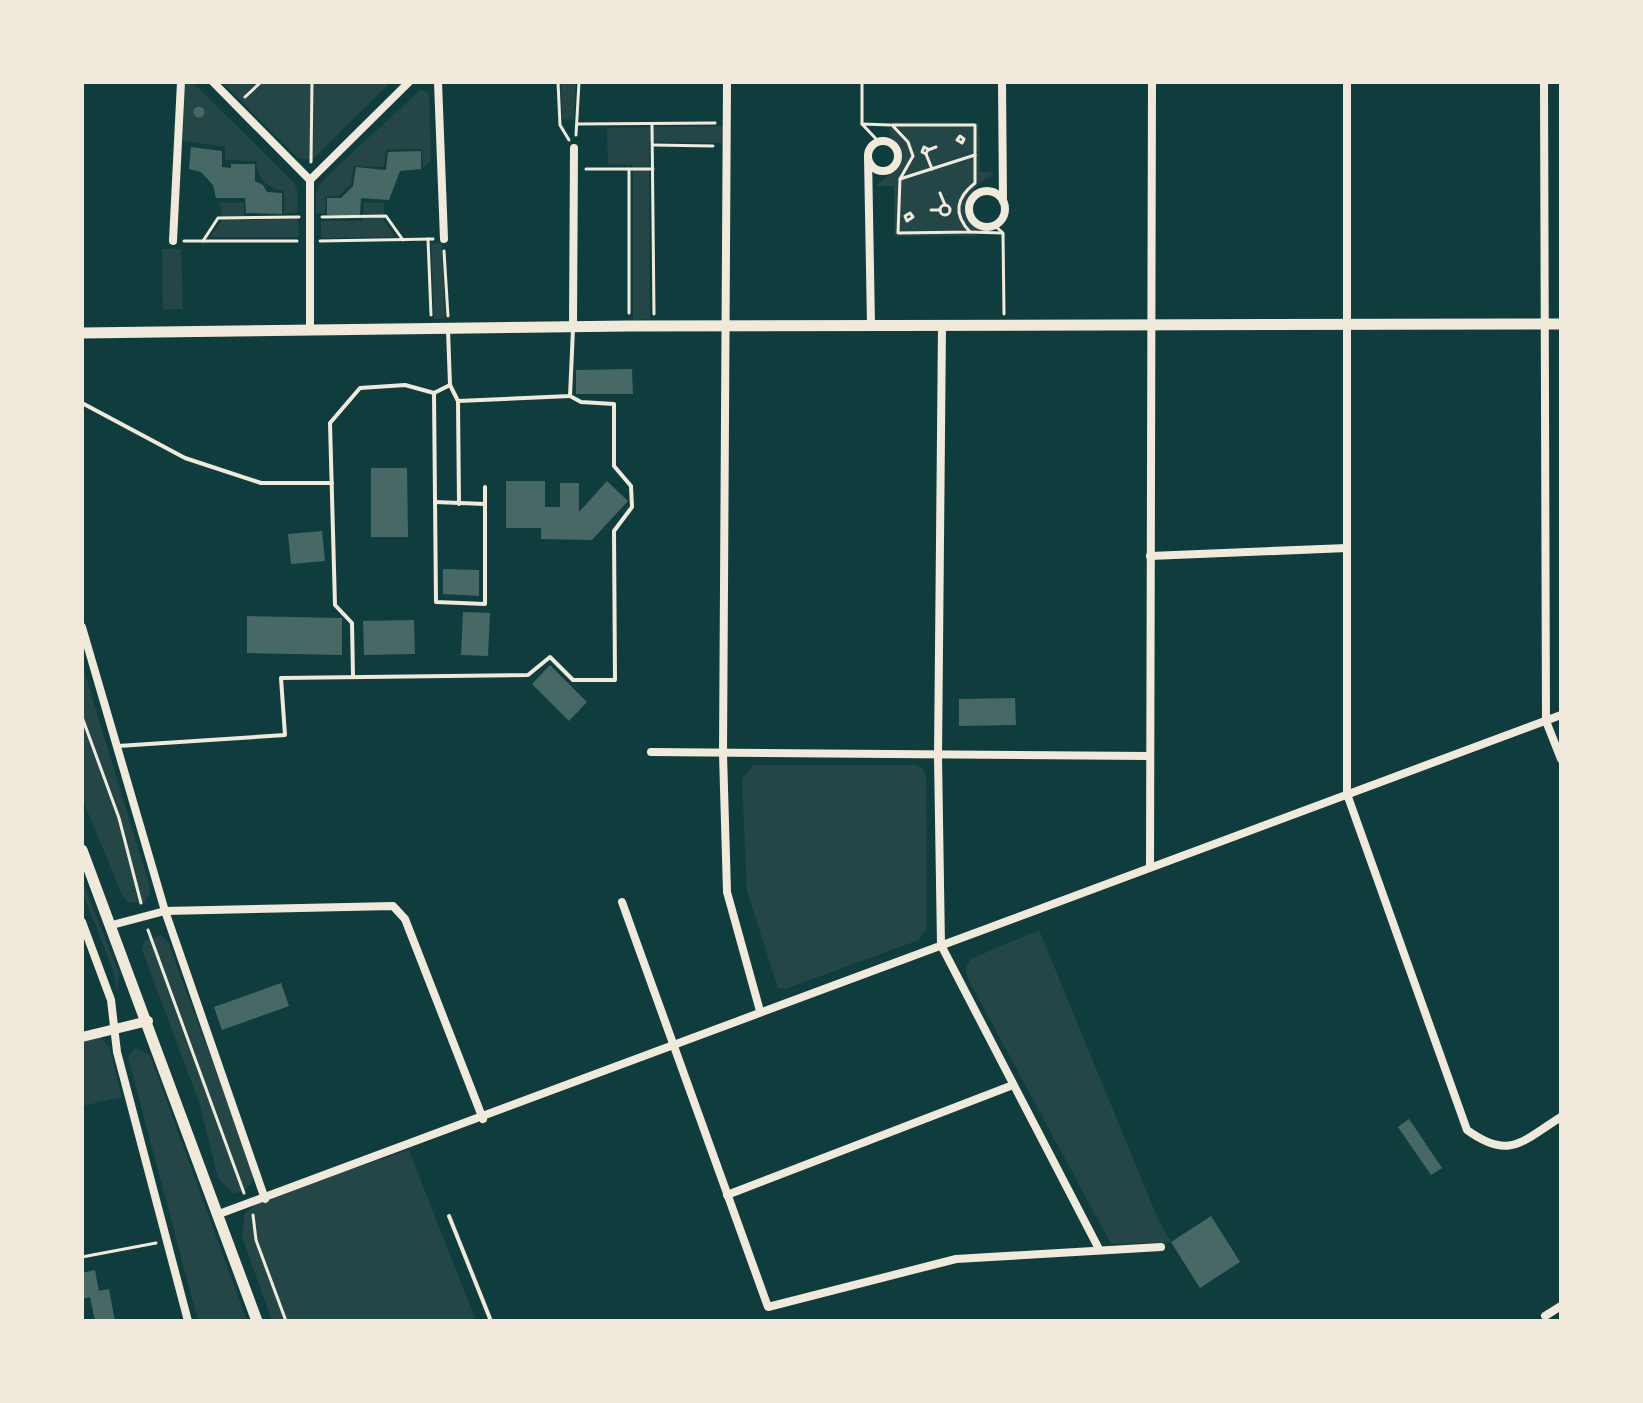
<svg xmlns="http://www.w3.org/2000/svg" width="1643" height="1403" viewBox="0 0 1643 1403" font-family="'Nunito Sans',sans-serif">
  <style>
    .green { fill: #244646 }
    .building { fill: #486865 }
    .lines { fill: none; stroke-linecap: round; stroke-linejoin: round }
    .path { stroke: #f1e9da; stroke-width: 3 }
    .service { stroke: #f1e9da; stroke-width: 4 }
    .minor { stroke: #f1e9da; stroke-width: 8 }
    .tertiary { stroke: #f1e9da; stroke-width: 10 }
    .secondary { stroke: #f1e9da; stroke-width: 11 }
  </style>
  <rect width="100%" height="100%" fill="#0f3d3e"/>
  <!-- green -->
  <g class="green">
    <path d="M192,82L294,183L298,193L297,213H284V191C266,188 258,179 256,161L225,160V147L183,141L184,86Z"/>
    <path d="M222,82H391L312,160L298,158Z"/>
    <path d="M561,82H576L574,120L562,119Z"/>
    <path d="M420,90L428,92L429,98L431,160L423,168L422,149L386,150L384,167L354,166L351,184L340,195L326,197L325,213H316V193L322,181Z"/>
    <path d="M889,122L979,123L980,172H995C979,184 961,195 966,218L977,229V236H894V186H876C889,173 908,167 900,146L890,137Z"/>
    <path d="M723,126V143L649,142L650,319L633,320V165L608,164L607,128Z"/>
    <path d="M220,203H244V220L298,219L299,237H210L222,220Z"/>
    <path d="M364,203H384V221L396,237L321,238V221H363Z"/>
    <path d="M442,243L445,319H434L431,244Z"/>
    <path d="M162,249H181L183,309H163Z"/>
    <path d="M82,664L149,884L150,894L144,903L128,902L122,895L82,798Z"/>
    <path d="M753,765H915L923,769L926,778L927,928L919,940L785,989L778,988L747,891L742,779Z"/>
    <path d="M82,880L119,973L117,991L113,970L82,891Z"/>
    <path d="M1039,930L1158,1219L1171,1242L1111,1244L967,977L966,967L971,959Z"/>
    <path d="M161,935L168,942L255,1177L246,1189L234,1194L218,1178L200,1105L142,950L145,940Z"/>
    <path d="M98,1036L109,1046L122,1097L82,1106V1038Z"/>
    <path d="M136,1048L150,1055L247,1321H198L128,1057Z"/>
    <path d="M409,1150L476,1321H272L242,1237L245,1213L263,1199Z"/>
  </g>
  <!-- building -->
  <g class="building">
    <circle cx="199" cy="112" r="5.5"/>
    <path d="M191,147L222,151V167L231,168V164H255V181L263,185L267,192L282,193V214L246,213L245,198H216L213,185L201,172L189,169Z"/>
    <path d="M421,151V169L400,171L389,200L361,198L360,215H327V198H341L353,186L356,167L386,170L388,152Z"/>
    <path d="M632,369L633,394H576V370Z"/>
    <path d="M371,468H407L408,537H371Z"/>
    <path d="M506,481H545V507H560V483H579V512L607,481L628,501L592,540L541,539V528H506Z"/>
    <path d="M322,531L325,561L291,564L288,534Z"/>
    <path d="M443,569L479,570V596L443,594Z"/>
    <path d="M463,612L490,613L488,656L461,655Z"/>
    <path d="M247,616L342,618V655L247,653Z"/>
    <path d="M414,620L415,654L364,655L363,621Z"/>
    <path d="M550,665L587,702L569,721L532,684Z"/>
    <path d="M1015,698L1016,725L959,726V699Z"/>
    <path d="M281,983L289,1006L222,1030L214,1007Z"/>
    <path d="M1409,1119L1442,1168L1431,1175L1398,1127Z"/>
    <path d="M1211,1216L1240,1262L1200,1288L1171,1242Z"/>
    <path d="M95,1270L99,1291L109,1289L115,1321H95L90,1297L82,1299V1273Z"/>
  </g>
  <g class="lines">
    <!-- path -->
    <g class="path">
      <path d="M558,82L560,125L569,140"/>
      <path d="M862,82V124L878,141"/>
      <path d="M245,97L261,82"/>
      <path d="M577,124L715,123"/>
      <path d="M652,124L654,314"/>
      <path d="M862,124L890,125"/>
      <path d="M892,125H975V183C956,198 953,214 970,232L898,233L900,179L913,156L908,142Z"/>
      <path d="M576,135L579,82"/>
      <path d="M960,136L964,139L962,143L957,140Z"/>
      <path d="M653,145L713,146"/>
      <path d="M924,147L928,149L926,154L922,152Z"/>
      <path d="M928,150L936,147"/>
      <path d="M926,154L932,169"/>
      <path d="M311,162L312,82"/>
      <path d="M586,169H653"/>
      <path d="M900,179L975,155"/>
      <path d="M940,193L945,205"/>
      <circle cx="945" cy="210" r="5"/>
      <path d="M931,210H940"/>
      <path d="M910,213L913,217L907,221L905,216Z"/>
      <path d="M322,217L386,216L403,240"/>
      <path d="M994,225L1003,233L1004,314"/>
      <path d="M970,232L1002,233"/>
      <path d="M428,239L431,315"/>
      <path d="M184,241H297"/>
      <path d="M203,241L218,218L299,217"/>
      <path d="M320,241L433,239"/>
      <path d="M444,251L448,316"/>
      <path d="M629,313V169"/>
      <path d="M82,717L119,818L141,903"/>
      <path d="M148,930L244,1193"/>
      <path d="M253,1215L256,1240L286,1321"/>
      <path d="M82,1257L156,1243"/>
    </g>
    <!-- service -->
    <g class="service">
      <path d="M448,330L450,385L434,393L436,602L485,604V487"/>
      <path d="M450,385L458,401L459,504"/>
      <path d="M458,401L570,396L573,329"/>
      <path d="M82,403L185,458L261,483H332"/>
      <path d="M435,502L485,504"/>
      <path d="M353,676L352,623L335,605L330,423L360,388L405,385L434,393"/>
      <path d="M118,746L285,735L281,678L528,675L550,657L573,680H615L614,531L632,507L631,486L614,466V404L581,402L570,396"/>
      <path d="M449,1216L491,1321"/>
    </g>
    <!-- minor -->
    <g class="minor">
      <path d="M213,82L310,180L409,82"/>
      <path d="M438,82L444,239"/>
      <path d="M727,82L723,754L727,892L760,1011"/>
      <path d="M1002,82L1003,201"/>
      <path d="M1347,82V794L1467,1130C1510,1161 1522,1141 1561,1117"/>
      <path d="M1544,82L1546,721L1561,759"/>
      <circle cx="883" cy="156" r="15"/>
      <path d="M868,156L871,325"/>
      <circle cx="987" cy="209" r="18"/>
      <path d="M173,241L181,82"/>
      <path d="M942,325L938,757L941,945L1099,1249"/>
      <path d="M573,326L574,148"/>
      <path d="M310,328V180"/>
      <path d="M1150,556L1347,548"/>
      <path d="M82,627L165,911L265,1199"/>
      <path d="M651,752L1150,756"/>
      <path d="M1150,867L1152,82"/>
      <path d="M622,902L768,1307L956,1259L1161,1247"/>
      <path d="M82,922L111,1000L117,1052L188,1321"/>
      <path d="M112,925L165,911L393,906L405,919L483,1119"/>
      <path d="M727,1195L1013,1085"/>
      <path d="M219,1214L1561,715"/>
      <path d="M1545,1316L1561,1306"/>
    </g>
    <!-- tertiary -->
    <path class="tertiary" d="M82,1037L148,1021"/>
    <!-- secondary -->
    <g class="secondary">
      <path d="M82,333L629,326L1561,324"/>
      <path d="M82,850L257,1321"/>
    </g>
  </g>
  <!-- border -->
  <rect width="1643" height="1403" fill="none" stroke="#f1e9da" stroke-width="168"/>
</svg>
